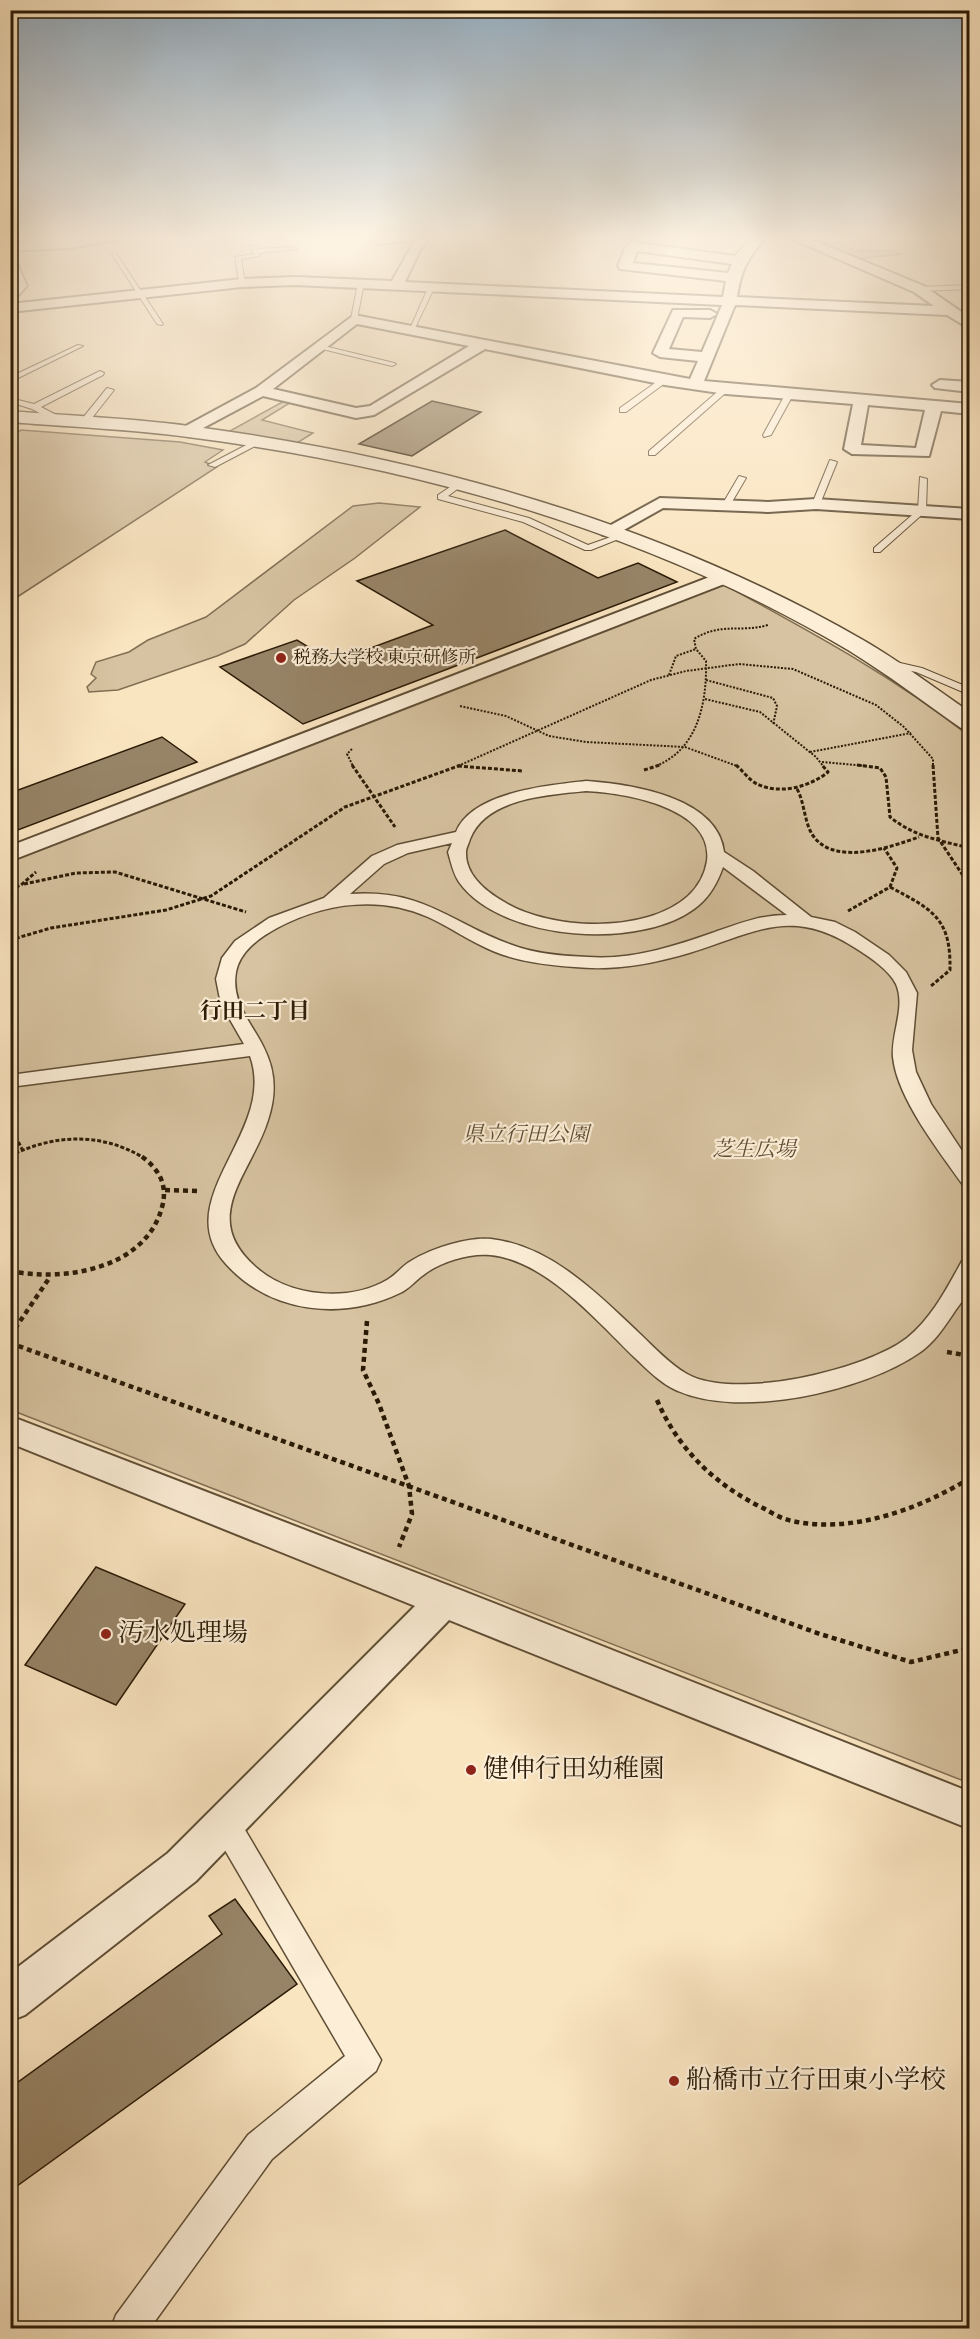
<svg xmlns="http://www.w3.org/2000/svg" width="980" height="2339" viewBox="0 0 980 2339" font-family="Vollkorn,'Noto Serif JP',serif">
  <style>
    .green { fill: #d7c3a1; stroke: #816f54; stroke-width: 1.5 }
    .building { fill: #978467; stroke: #2b1b06; stroke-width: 1.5 }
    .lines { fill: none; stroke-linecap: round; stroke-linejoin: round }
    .service-casing { stroke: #5f4e35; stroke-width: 2 }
    .pedestrian-casing { stroke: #5f4e35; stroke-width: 3 }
    .minor-casing { stroke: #5f4e35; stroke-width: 4 }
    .tertiary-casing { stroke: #5f4e35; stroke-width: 3 }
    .path-far2 { stroke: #2b1b06; stroke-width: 2; stroke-dasharray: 2 1.5; stroke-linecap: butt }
    .path-far1 { stroke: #2b1b06; stroke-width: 3; stroke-dasharray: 4 2; stroke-linecap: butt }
    .path { stroke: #2b1b06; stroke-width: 4.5; stroke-dasharray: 5 4; stroke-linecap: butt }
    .service { fill: #fceed7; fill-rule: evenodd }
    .pedestrian { fill: #fceed7; fill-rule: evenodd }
    .minor { fill: #fceed7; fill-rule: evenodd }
    .tertiary { fill: #fceed7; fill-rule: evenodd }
    .poi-dot { fill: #8f2418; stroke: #fceed7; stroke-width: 2 }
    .labels { text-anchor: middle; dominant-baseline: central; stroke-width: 4.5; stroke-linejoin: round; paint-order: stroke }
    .far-poi-label { font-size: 18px; fill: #2b1b06; stroke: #fceed7; text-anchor: start }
    .park-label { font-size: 21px; font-style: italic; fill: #5f4d34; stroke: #fceed7 }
    .neighbourhood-label { font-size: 22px; font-weight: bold; fill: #2b1b06; stroke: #fceed7 }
    .near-poi-label { font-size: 26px; fill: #2b1b06; stroke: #fceed7; text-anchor: start }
  </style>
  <rect width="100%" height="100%" fill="#fae5c1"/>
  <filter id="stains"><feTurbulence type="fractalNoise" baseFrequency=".00333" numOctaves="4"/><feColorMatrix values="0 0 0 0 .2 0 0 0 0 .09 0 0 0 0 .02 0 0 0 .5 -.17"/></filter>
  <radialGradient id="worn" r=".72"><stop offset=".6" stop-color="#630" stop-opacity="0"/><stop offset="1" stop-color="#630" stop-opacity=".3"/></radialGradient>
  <!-- green -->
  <g class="green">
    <path d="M823,243H840L854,251H894L901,254L857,259Z"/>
    <path d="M286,400L293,401L262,420L313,433L297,443L228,432Z"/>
    <path d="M21,430L180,442L223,450L205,462L217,467L11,601V436Z"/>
    <path d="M379,503L420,507L355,558L294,600L245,644L217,656L118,690L89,692L87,687L96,678L91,674L96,662L129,652L148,640L206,617L353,506Z"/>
    <path d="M721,583C809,631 890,674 969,736V1783L11,1410L10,861Z"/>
  </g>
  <!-- building -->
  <g class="building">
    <path d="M432,401L481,412L412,456L359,444Z"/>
    <path d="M505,530L598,578L638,563L677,582L303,724L220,667L297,640L333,662L433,625L357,581Z"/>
    <path d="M162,737L197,762L10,833V793Z"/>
    <path d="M96,1567L185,1604L116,1705L25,1665Z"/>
    <path d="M235,1899L297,1984L10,2191V2088L222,1934L209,1916Z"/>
  </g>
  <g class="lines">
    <!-- service casing -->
    <g class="service-casing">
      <g id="service">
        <path d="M267,236H274L276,239L271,240Z"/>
        <path d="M958,236H964L970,248H966Z"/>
        <path d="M250,245H254L257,249L294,247L297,249L259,253L260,256L241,259L245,283L242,285L239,283L235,257L254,254Z"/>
        <path d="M115,252L163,324L162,325L157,324L112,254Z"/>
        <path d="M361,281L364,283L357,319L354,321L351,319L358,283Z"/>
        <path d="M432,284L435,286L414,330L409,331L429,286Z"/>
        <path d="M970,285V289L919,291L916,289L919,287Z"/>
        <path d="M78,345L83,346L10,382V377Z"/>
        <path d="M320,345L394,363L396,364L392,366L318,348Z"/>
        <path d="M100,371L104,373L103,375L41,407L60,417V421H54L32,409L10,402V398L34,404Z"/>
        <path d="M662,378L669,380L626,412H620V408Z"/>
        <path d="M723,387L730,389L655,455H649V451Z"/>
        <path d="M107,388L114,390L88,423H82V419Z"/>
        <path d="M786,393L793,395L771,435L764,437L763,435Z"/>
        <path d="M254,441L261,443L215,467L208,465Z"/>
        <path d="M830,460L837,462L820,504L813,506L812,504Z"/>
        <path d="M739,476L746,478L729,507H723L722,505Z"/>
        <path d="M920,477L927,479L926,511L880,552H874V548L918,510Z"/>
        <path d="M456,483L463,485L448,496L529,518L588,545L622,533L626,536L591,550H585L523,522L438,499V495Z"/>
        <path d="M887,660L922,668L970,688V695L916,672L884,665L882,663Z"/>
      </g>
    </g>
    <!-- pedestrian casing -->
    <g class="pedestrian-casing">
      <g id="pedestrian">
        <path d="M586,781C630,784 718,797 724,852L753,871L811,917L835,922L855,932L889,955L906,972L917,993L912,1050L916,1072L931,1104L970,1163V1187L963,1185C939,1151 897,1098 893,1057C891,1033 906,1007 896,984C889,970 871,958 857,949C791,905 755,933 689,953C652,964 614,971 575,967C548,965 519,962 493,951C471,942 450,927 428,917C379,895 324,903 277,928C259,938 240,951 236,972C227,1024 293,1044 268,1120C251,1175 197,1218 258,1269C291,1297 349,1302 387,1280C396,1275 402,1266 411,1261C432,1248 467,1237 491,1239C551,1246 598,1294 639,1333C654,1347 669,1364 687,1374C734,1401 866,1370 907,1338C932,1318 947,1288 962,1261L970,1259C970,1267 972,1279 970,1287C967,1295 960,1304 955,1311C945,1326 934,1343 919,1353C864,1391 741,1419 678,1391C661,1384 647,1369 634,1357C597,1321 545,1260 490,1255C469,1253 439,1262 422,1276C415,1281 409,1289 400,1293C342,1321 270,1313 226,1264C167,1199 278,1132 250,1056L10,1087V1075L244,1044L221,1004L216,979L222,958L235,941L269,918L324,898L372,856L397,845L456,832C472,792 549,785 586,781ZM586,791C624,793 714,807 707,861C705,874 698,887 688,896C646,934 552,930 506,903C488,893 465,876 466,852C466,848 469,843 470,839C486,798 548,795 586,791ZM452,843L448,852C451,862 453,873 459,882C501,942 646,951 699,905C711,895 718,881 723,867L787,915C759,915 738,924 712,933C672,947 631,960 588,957C563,956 535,954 512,945C448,922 425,889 350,894L384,864L408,853Z"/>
        <path d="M225,1809L235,1813L381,2060L376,2071L272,2159L150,2328H111L116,2315L248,2135L345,2056L215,1833L210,1823L215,1813Z"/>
      </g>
    </g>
    <!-- minor casing -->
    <g class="minor-casing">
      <g id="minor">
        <path d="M92,236H122L116,240L69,248L10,251V243Z"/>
        <path d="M431,236L420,250L405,282L723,297L726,281L620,269L618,266L626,246L632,242L735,256L753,236H766C748,260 742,266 737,297L934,306L914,292L785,236H803L924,286L970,318V329L947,315L735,305L704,381L970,404V414L941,411L929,456L852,454L844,449L853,404L726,394L665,385L485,349L374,415L356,418L263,396L188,436L180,431L182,428L256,388L354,315L690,379L698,361L660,357L653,353L673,310H710L717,314L710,318L683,317L669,349L702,352L722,305L295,285L242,287L10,312V304L242,279L295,277L392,281L415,240L379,244L373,240L375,237ZM637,251L732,264L728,273L633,263ZM357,324L469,346L370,406L356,408L273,389ZM868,405L925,410L916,448L861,445Z"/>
        <path d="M940,380L970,382V392L935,388L932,385Z"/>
        <path d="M660,498L768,502L816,499L970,509V519L816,509L768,512L663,508L615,535H603L600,531Z"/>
        <path d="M725,571L734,577L732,581L10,861V846Z"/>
        <path d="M10,1416L458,1589L970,1792V1829L449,1620L196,1881L25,2015L10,2021V1973L168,1853L415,1606L10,1443Z"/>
      </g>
    </g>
    <!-- tertiary casing -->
    <g class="tertiary-casing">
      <g id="tertiary">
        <path d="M10,261L18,265L27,286L16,298L10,300Z"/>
        <path d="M10,411C70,416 130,418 189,426C424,457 657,522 863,640C900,661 934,688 970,712V730L961,728C924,702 887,674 848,650C649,532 417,466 188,437C129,429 70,427 10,422Z"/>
      </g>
    </g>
    <!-- path-far2 -->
    <g class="path-far2">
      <path d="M669,675L676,656L696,649"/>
      <path d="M706,680L773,698L777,706L773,725"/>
      <path d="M705,699L760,712L816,757L823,766"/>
      <path d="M460,706L506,716L549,736L586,742L685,747L737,766"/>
      <path d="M352,749L347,754L353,766"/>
      <path d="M810,752L911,733"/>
      <path d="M822,762L867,766"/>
      <path d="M458,766L651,680L686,671L739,664L793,669L876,705L904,727L933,759V766"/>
      <path d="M656,766C698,749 707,703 706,661L696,649L694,639C721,622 740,633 768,625"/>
    </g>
    <!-- path-far1 -->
    <g class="path-far1">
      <path d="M352,765L395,827"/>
      <path d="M736,765C742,770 749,780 757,784C779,795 810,787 828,772L822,765"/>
      <path d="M857,765L880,768L886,777L890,817C913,836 941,841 970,848"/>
      <path d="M933,765L938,838L970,886"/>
      <path d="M458,766L523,771"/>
      <path d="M644,770L660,765"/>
      <path d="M797,789C805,803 804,824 814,837C836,866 891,847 919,837"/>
      <path d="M24,884L76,873L115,872L246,912"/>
      <path d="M890,887C933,910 951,918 950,970L931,986"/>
      <path d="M10,889L21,885L36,872"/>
      <path d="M848,911L890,887L897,868L884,848"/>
      <path d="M10,940L51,928L166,910L211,896L345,807L461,765"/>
      <path d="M10,1126L22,1149"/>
      <path d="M10,1156C54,1134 101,1132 144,1158"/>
    </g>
    <!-- path -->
    <g class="path">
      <path d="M165,1190L197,1191"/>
      <path d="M10,1271C65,1282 149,1269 163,1203C167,1183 158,1168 141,1156"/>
      <path d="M367,1321L363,1370L379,1404L409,1486L412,1514L399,1547"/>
      <path d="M10,1336L50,1277"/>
      <path d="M10,1343L820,1634L911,1662L970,1648"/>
      <path d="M947,1352L970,1356"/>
      <path d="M657,1400C678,1449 715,1485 763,1508C772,1513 782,1519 792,1521C852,1534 920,1509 970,1478"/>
    </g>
    <!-- service -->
    <use href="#service" class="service"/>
    <!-- pedestrian -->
    <use href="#pedestrian" class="pedestrian"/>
    <!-- minor -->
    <use href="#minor" class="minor"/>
    <!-- tertiary -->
    <use href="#tertiary" class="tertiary"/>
  </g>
  <!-- sky -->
  <linearGradient id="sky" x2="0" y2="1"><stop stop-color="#93acbf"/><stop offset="0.42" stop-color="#fdf3e3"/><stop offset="1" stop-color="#fdf3e3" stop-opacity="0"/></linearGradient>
  <rect width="980" height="564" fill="url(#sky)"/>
  <!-- markers -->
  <g class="poi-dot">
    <circle cx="281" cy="658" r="6"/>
    <circle cx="106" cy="1634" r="6"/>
    <circle cx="471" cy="1770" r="6"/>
    <circle cx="674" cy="2081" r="6"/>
  </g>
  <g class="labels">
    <!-- far-poi labels -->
    <g class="far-poi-label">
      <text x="293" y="658">税務大学校 東京研修所</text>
    </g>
    <!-- park labels -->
    <g class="park-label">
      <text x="526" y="1135">県立行田公園</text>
      <text x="754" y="1150">芝生広場</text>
    </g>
    <!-- neighbourhood labels -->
    <g class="neighbourhood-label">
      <text x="255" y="1012">行田二丁目</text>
    </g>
    <!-- near-poi labels -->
    <g class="near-poi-label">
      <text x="118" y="1634">汚水処理場</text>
      <text x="483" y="1770">健伸行田幼稚園</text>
      <text x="686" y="2081">船橋市立行田東小学校</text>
    </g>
  </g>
  <!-- margin -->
  <rect width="980" height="2339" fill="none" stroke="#fae5c1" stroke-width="36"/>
  <rect x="12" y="12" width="956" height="2315" fill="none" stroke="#2b1b06" stroke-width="3"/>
  <rect x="18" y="18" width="944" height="2303" fill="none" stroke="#2b1b06" stroke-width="1.5"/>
  <rect width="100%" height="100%" filter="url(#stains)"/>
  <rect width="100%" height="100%" fill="url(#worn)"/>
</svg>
